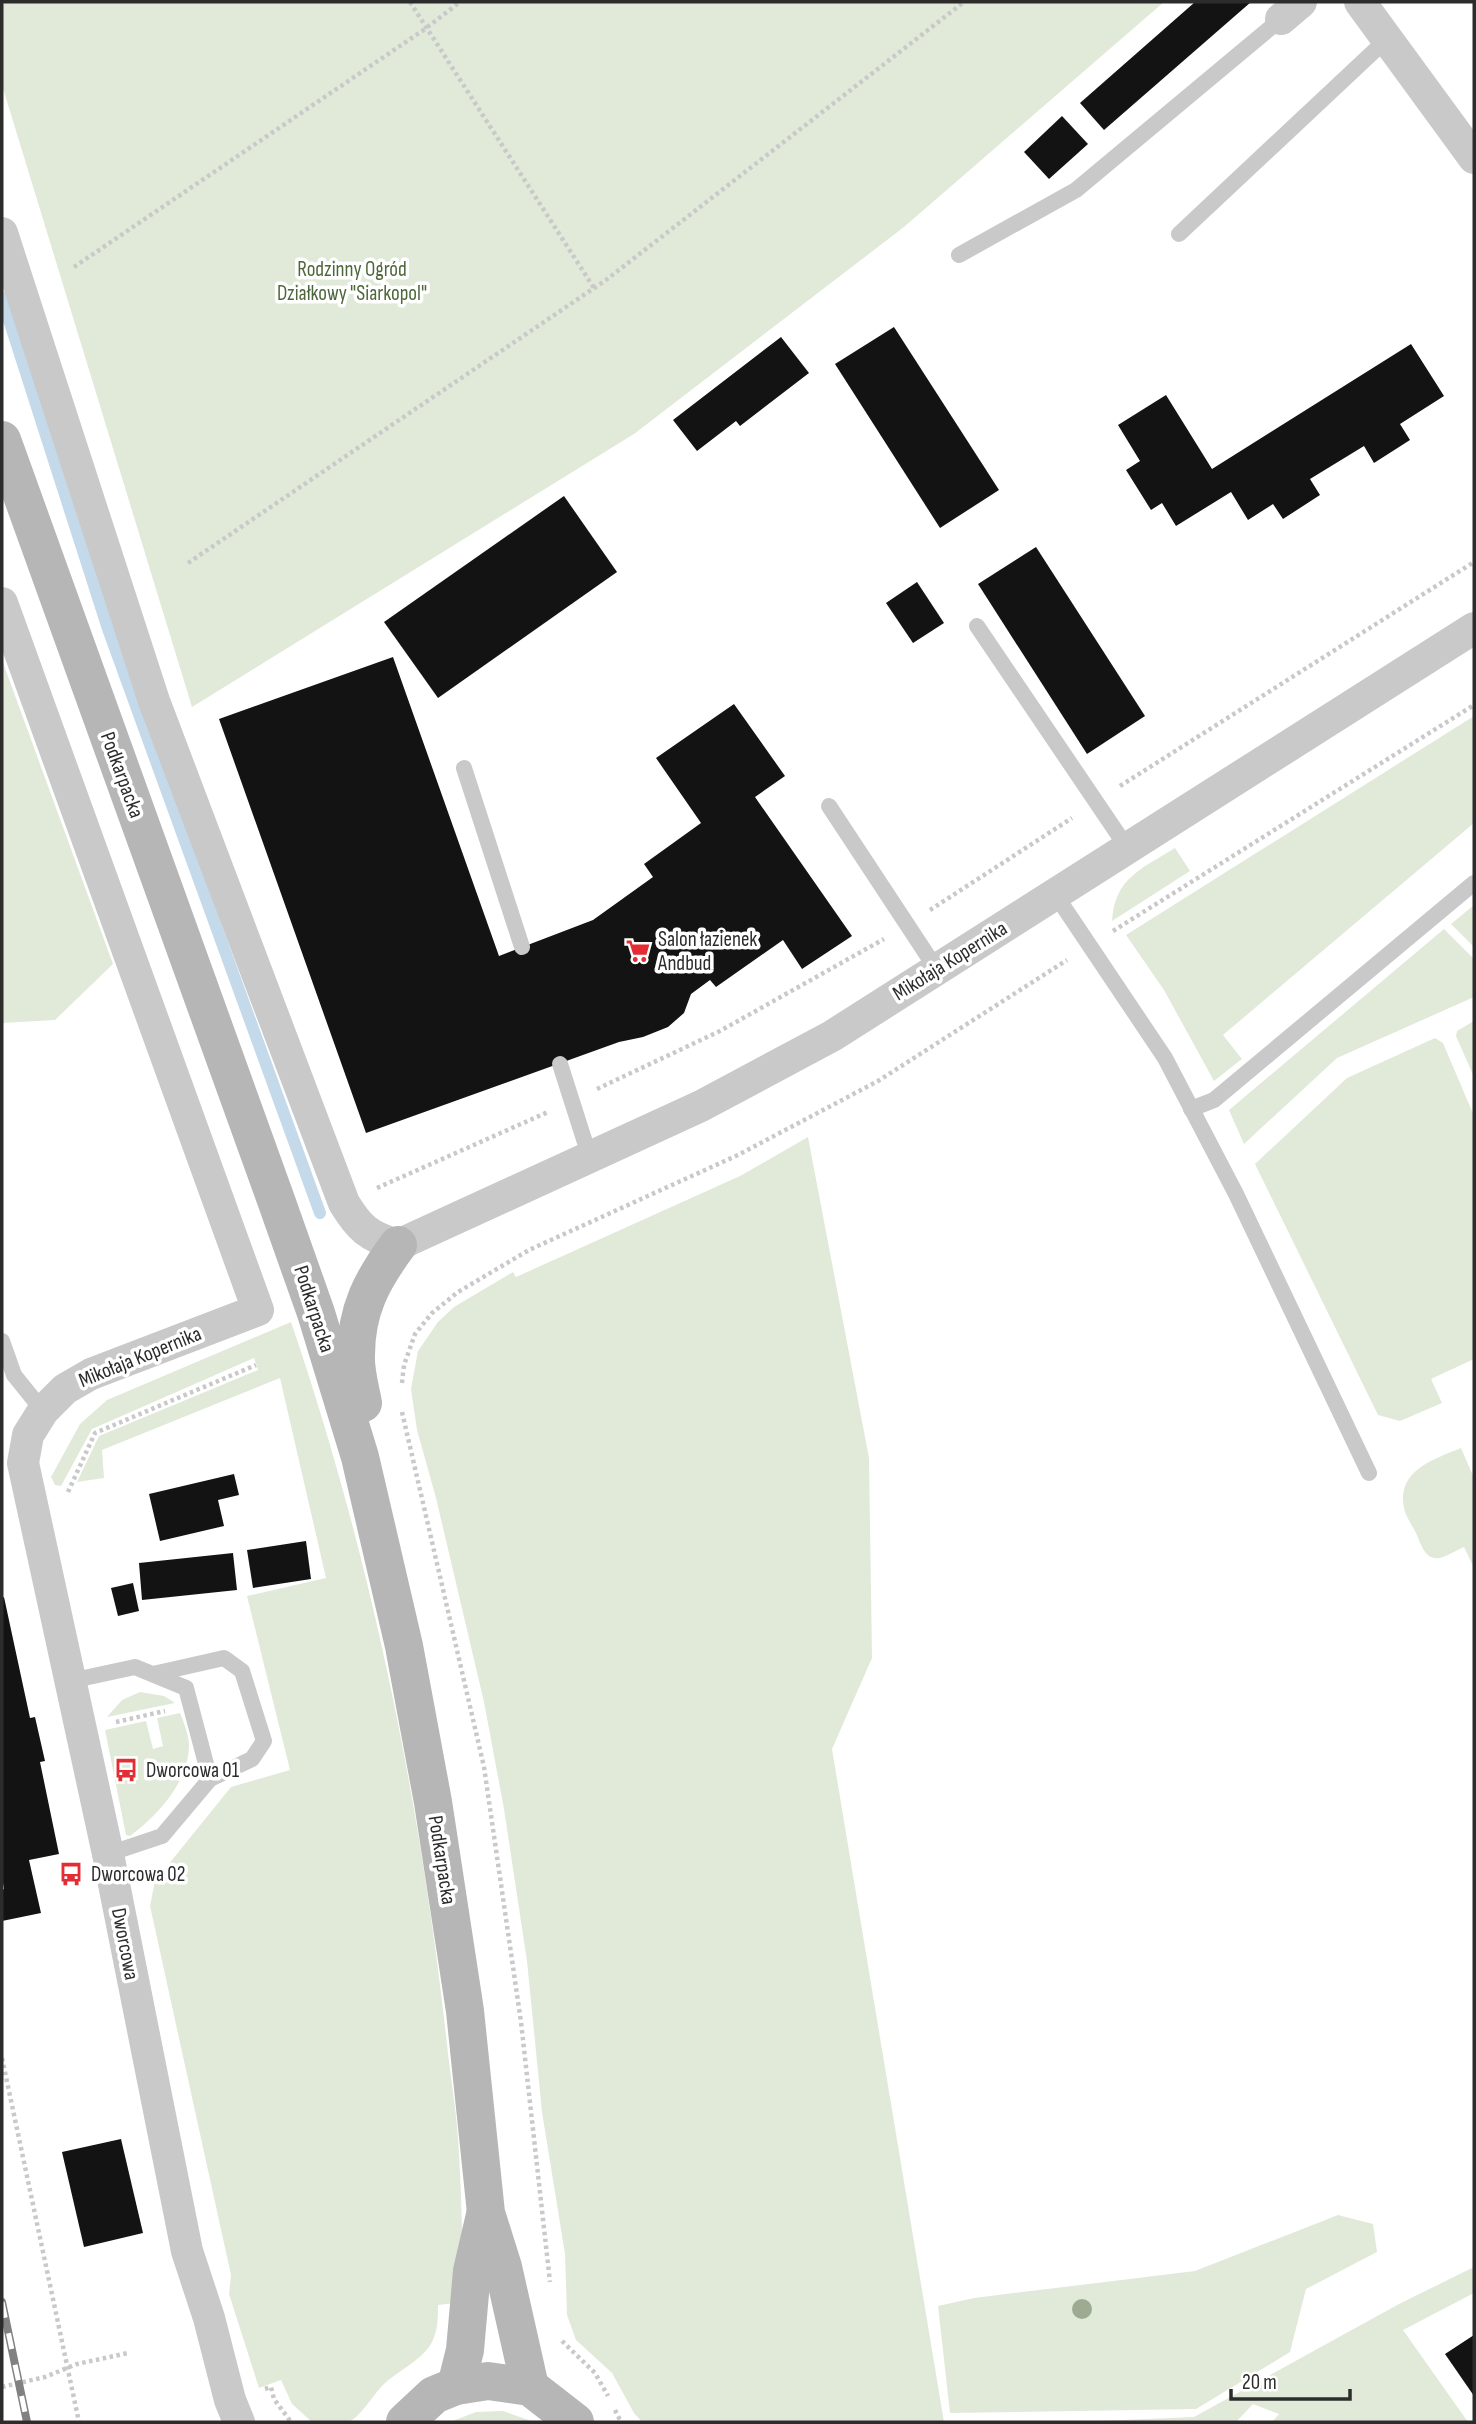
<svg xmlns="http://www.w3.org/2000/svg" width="1476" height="2424" viewBox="0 0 1476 2424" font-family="'Sofia Sans Condensed',sans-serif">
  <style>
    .green { fill: #e1ead9 }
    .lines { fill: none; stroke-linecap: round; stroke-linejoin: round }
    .stream { stroke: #c4daea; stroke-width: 12 }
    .building { fill: #131313 }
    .path { stroke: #c9c9c9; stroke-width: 4.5; stroke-dasharray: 3.5 3.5; stroke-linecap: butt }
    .service { stroke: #c9c9c9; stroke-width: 16 }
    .minor { stroke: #c9c9c9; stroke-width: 32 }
    .secondary { stroke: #b6b6b6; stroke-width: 38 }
    .rail-casing { stroke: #818181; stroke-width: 8 }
    .rail { stroke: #fff; stroke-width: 5; stroke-dasharray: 16; stroke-linecap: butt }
    .tree { fill: #9dab93 }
    .labels { text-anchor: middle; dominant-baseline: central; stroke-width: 7; stroke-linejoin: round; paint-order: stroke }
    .park-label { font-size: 21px; fill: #4d673a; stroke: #fff }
    .street-label { font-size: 21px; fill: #2c2c2c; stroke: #fff }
    .poi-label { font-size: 21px; fill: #2c2c2c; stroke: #fff; text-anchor: start }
  </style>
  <rect width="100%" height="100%" fill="#fff"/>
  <!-- green -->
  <g class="green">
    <path d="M2,2H1164L904,227L634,434L192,707L2,85Z"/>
    <path d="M2,660L113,964L55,1020L2,1023Z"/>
    <path d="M1474,716V823L1223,1035L1242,1059L1214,1081L1164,990L1126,935Z"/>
    <path d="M1175,848L1190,871L1112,921C1115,877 1142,869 1175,848Z"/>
    <path d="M1474,905V947L1451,924Z"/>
    <path d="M1444,929L1474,959V997L1337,1058L1244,1144L1229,1110Z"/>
    <path d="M1474,1021V1077L1456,1036L1457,1031Z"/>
    <path d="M1435,1038L1443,1043L1474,1116V1359L1431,1379L1442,1403L1400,1421L1378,1415L1255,1164L1347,1078Z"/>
    <path d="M808,1137L869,1458L872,1658L832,1749L944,2422H642L634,2413L612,2373L576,2340L567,2315L565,2254L542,2112L527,1961L504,1809L484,1702L436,1498L417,1430L411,1389L418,1351L438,1322L454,1307L513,1272L516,1277L740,1176Z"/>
    <path d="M291,1322C371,1556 420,1799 447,2044C450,2075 456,2107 458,2138C462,2193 462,2247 464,2302L438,2305C438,2318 438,2330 432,2342C423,2360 397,2371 383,2385C373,2395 361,2416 350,2421C340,2424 322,2422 312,2422L292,2404L281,2380L259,2388L229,2294L231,2275L150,1906L155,1881L231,1787L290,1770L247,1596L326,1578L280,1378L102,1450L104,1478L77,1482L99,1436L258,1370L254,1358L92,1429L61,1486L55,1485L51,1477L80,1424L107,1400Z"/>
    <path d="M1461,1448L1474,1478V1568L1464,1547C1456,1550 1442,1560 1434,1558C1424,1556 1420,1542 1416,1533C1412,1525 1406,1517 1404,1508C1396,1471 1434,1459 1461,1448Z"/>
    <path d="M140,1692L164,1696L175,1703L107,1717L122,1700Z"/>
    <path d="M180,1713C184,1723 189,1735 189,1746C188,1783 158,1815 130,1836L126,1835L105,1730L146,1721L153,1749L163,1746L157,1718Z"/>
    <path d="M1338,2215L1373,2224L1377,2252L1306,2289L1290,2352L1196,2409L950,2413L938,2306L974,2298L1195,2271Z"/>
    <path d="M1474,2267V2293L1403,2330L1468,2422H1272L1279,2414L1253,2404L1236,2422H1075L1194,2417L1399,2304Z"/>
    <path d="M503,2411L534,2422H450L476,2412Z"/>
  </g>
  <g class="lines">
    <!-- stream -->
    <path class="stream" d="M2,298L108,629L320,1213"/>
  </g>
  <!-- building -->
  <g class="building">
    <path d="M1195,2H1251L1104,130L1080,103Z"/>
    <path d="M1062,116L1088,144L1049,179L1024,152Z"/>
    <path d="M894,327L999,490L940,528L835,364Z"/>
    <path d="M781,337L809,373L740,426L736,421L697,451L673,420Z"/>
    <path d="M1411,344L1444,396L1400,424L1410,440L1374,463L1364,446L1310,479L1320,495L1283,519L1273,504L1248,520L1231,492L1176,526L1162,503L1151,510L1126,470L1140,461L1118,425L1166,395L1212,469Z"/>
    <path d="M564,496L617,572L438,698L384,622Z"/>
    <path d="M1036,547L1145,716L1087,754L978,584Z"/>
    <path d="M917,582L944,623L913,643L886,603Z"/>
    <path d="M393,657L499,956L593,920L653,877L644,864L701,823L656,758L734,704L785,776L755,797L852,936L802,969L783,940L716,987L710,980L691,994L684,1013L668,1027L643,1037L619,1042L366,1133L219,719Z"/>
    <path d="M234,1474L239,1495L218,1500L224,1526L160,1541L149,1494Z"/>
    <path d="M306,1541L311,1579L253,1588L247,1550Z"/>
    <path d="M233,1553L237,1590L142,1600L139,1563Z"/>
    <path d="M133,1583L139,1611L118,1616L111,1588Z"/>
    <path d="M4,1597L30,1718L35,1717L45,1761L40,1762L59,1854L29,1860L41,1913L2,1921V1890L4,1889L2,1877V1598Z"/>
    <path d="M121,2139L143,2233L84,2247L62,2152Z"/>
    <path d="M1474,2335V2396L1445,2354Z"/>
  </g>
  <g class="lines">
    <!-- path -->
    <g class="path">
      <path d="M410,2L594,288"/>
      <path d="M74,267L425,29L460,2"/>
      <path d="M188,563L606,280L964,2"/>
      <path d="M1120,786L1474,562"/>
      <path d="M930,910L1072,818"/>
      <path d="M1113,931L1474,705"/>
      <path d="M597,1089L720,1031L884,939"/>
      <path d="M377,1188L548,1112"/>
      <path d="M402,1383L404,1365L415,1334L432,1313L458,1292L529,1250L738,1155L878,1081L1067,960"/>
      <path d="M402,1412L484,1767L521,2022L550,2282"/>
      <path d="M68,1492L95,1433L256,1365"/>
      <path d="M116,1722L165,1711"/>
      <path d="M2,2058L79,2422"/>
      <path d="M562,2341L595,2373L608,2396"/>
      <path d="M2,2387L45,2377L77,2364L128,2353"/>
      <path d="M265,2389L271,2387L274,2399L291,2422"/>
      <path d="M615,2410L621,2422"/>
    </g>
    <!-- service -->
    <g class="service">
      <path d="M1179,234L1387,39"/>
      <path d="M959,255L1076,190L1281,19"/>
      <path d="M977,626L1128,849"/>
      <path d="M464,768L522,947"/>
      <path d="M829,806L937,970"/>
      <path d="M1055,894L1165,1058L1236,1194L1369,1473"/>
      <path d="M560,1064L590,1158"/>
      <path d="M1191,1109L1214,1100L1474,883"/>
      <path d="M2,1341L14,1375L43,1411"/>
      <path d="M153,1674L224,1658L242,1671L264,1741L252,1759L210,1779"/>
      <path d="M70,1681L135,1667L186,1688L210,1779L162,1836L108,1854"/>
    </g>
    <!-- minor -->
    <g class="minor">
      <path d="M1360,2L1474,158"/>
      <path d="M1281,19L1301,2"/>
      <path d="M2,233L154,701L344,1203C359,1228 369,1237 398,1245L701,1106L832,1036L1474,628"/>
      <path d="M2,603L258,1310L91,1374L65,1389L43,1411L28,1435L23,1463L108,1854L187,2251L209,2318L230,2400L239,2422"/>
    </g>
    <!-- secondary -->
    <g class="secondary">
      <path d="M2,440L276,1200L316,1313L360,1457L404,1646L433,1802L465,2011L486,2213L503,2267L530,2387"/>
      <path d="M363,1403C360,1387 355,1370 356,1355C356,1310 372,1280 398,1245"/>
      <path d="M456,2386L465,2350L472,2271L485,2215"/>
      <path d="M405,2422L434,2395L456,2386L488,2381L530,2387L575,2422"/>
    </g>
    <!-- rail casing -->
    <g class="rail-casing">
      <path id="rail" d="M2,2302L27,2422"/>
    </g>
    <!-- rail -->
    <use href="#rail" class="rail"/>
  </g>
  <!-- trees -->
  <circle class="tree" cx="1082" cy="2309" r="10"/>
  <!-- icons -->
  <defs>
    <g id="supermarket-bare" transform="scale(1.89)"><path d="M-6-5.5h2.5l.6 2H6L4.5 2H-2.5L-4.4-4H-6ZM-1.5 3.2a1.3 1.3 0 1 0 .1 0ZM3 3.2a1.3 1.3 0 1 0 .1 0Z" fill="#e42c34" stroke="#fff" stroke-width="2.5" paint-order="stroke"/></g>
    <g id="bus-bare" transform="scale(1.89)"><path d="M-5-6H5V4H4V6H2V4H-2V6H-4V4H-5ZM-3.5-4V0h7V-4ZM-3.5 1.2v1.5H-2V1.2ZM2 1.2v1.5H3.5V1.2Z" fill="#e42c34" stroke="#fff" stroke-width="2.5" paint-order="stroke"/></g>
  </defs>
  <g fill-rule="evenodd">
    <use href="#supermarket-bare" x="638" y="951"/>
    <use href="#bus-bare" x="126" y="1770"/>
    <use href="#bus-bare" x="71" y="1874"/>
  </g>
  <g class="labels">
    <!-- park labels -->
    <g class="park-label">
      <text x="352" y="269">Rodzinny Ogród<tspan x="352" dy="24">Działkowy "Siarkopol"</tspan></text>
    </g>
    <!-- street labels -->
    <g class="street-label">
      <text transform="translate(122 775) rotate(70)">Podkarpacka</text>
      <text transform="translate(950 961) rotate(-32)">Mikołaja Kopernika</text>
      <text transform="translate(314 1309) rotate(72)">Podkarpacka</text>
      <text transform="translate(140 1357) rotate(-22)">Mikołaja Kopernika</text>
      <text transform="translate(442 1860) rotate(81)">Podkarpacka</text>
      <text transform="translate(125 1944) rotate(79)">Dworcowa</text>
    </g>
    <!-- poi labels -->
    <g class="poi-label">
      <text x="658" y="939">Salon łazienek<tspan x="658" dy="24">Andbud</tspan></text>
      <text x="146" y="1770">Dworcowa 01</text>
      <text x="91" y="1874">Dworcowa 02</text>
    </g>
  </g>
  <!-- border -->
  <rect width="1476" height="2424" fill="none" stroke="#2c2c2c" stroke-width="7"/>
  <!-- scale -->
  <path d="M1231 2389v10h119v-10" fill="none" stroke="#2c2c2c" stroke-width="3.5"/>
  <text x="1242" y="2389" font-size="21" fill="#2c2c2c" stroke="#ffffff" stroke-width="5" paint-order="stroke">20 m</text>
</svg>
